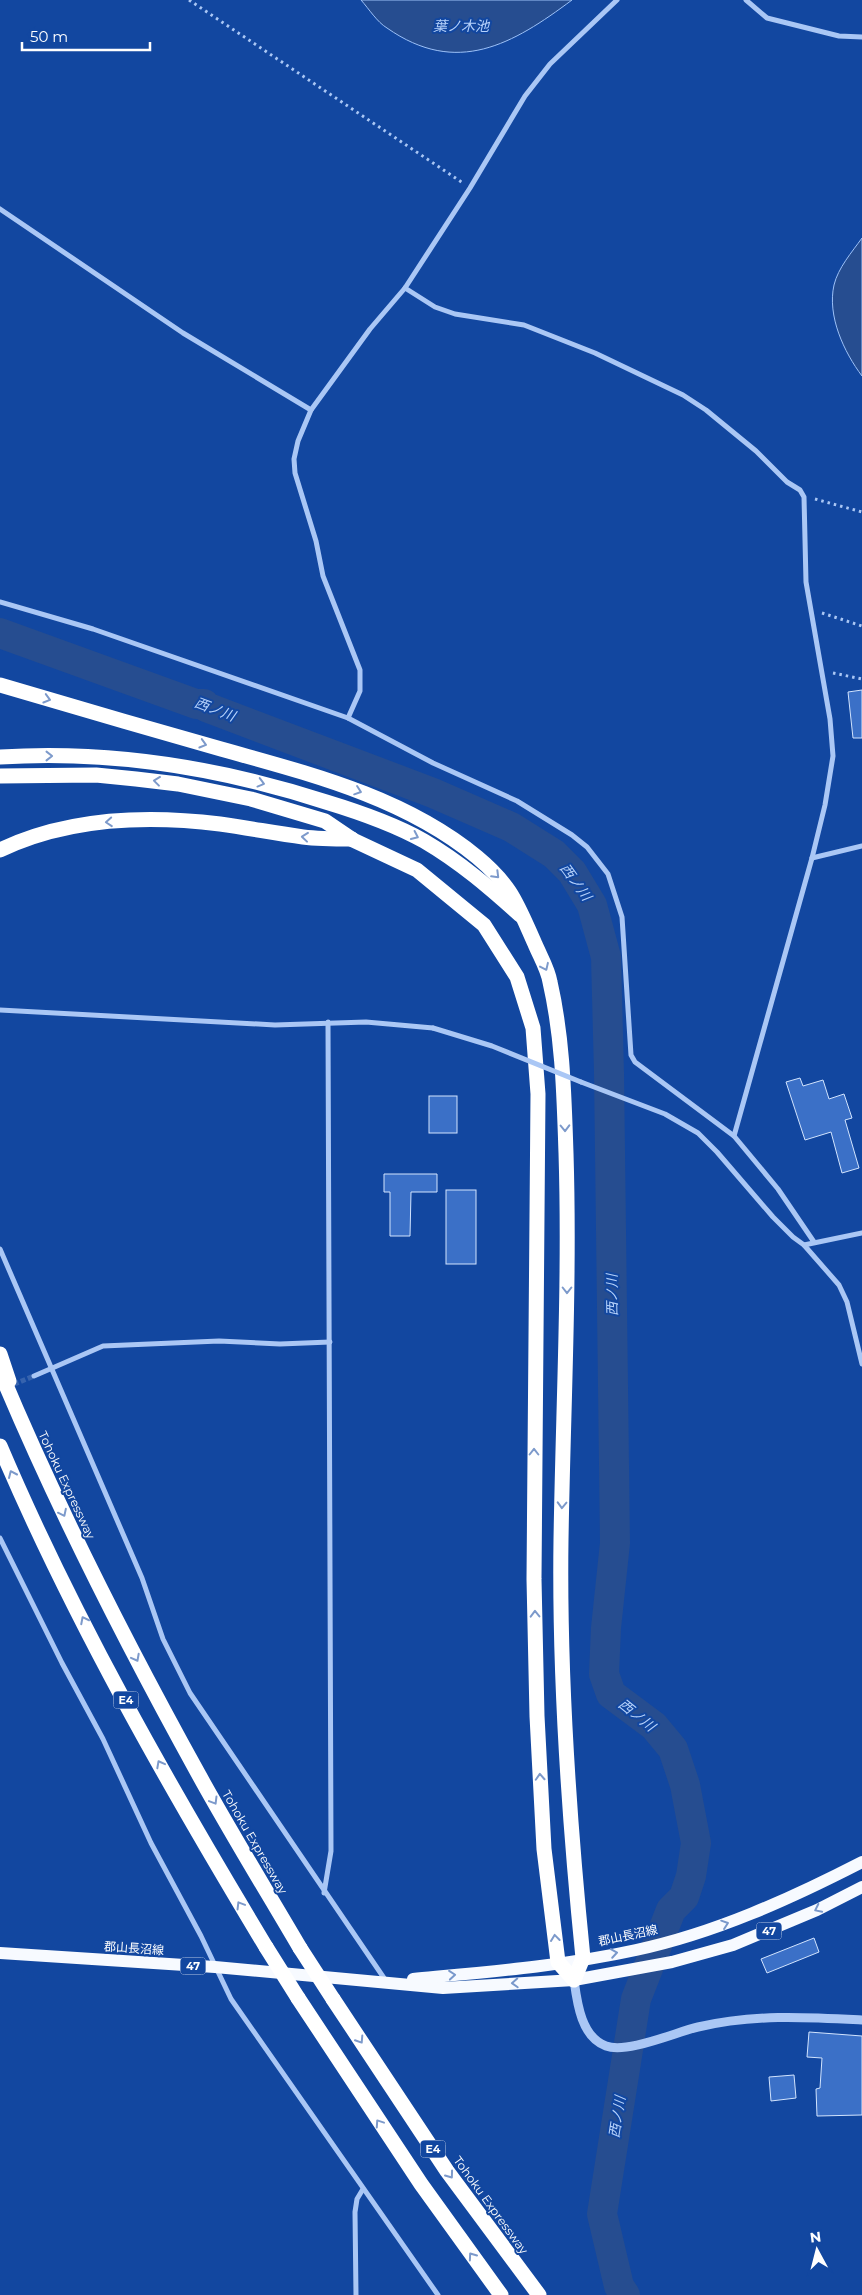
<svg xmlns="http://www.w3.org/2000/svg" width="862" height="2295" viewBox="0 0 862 2295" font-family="Montserrat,'Noto Sans JP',sans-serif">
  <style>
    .water { fill: #264d90; stroke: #9cc1f8 }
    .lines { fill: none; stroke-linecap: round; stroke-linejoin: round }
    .river { stroke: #264d90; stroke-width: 30 }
    .building { fill: #3b70c7; stroke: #d2e4fe }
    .minor-tunnel { stroke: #3663ae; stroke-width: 5; stroke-dasharray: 5 2.5; stroke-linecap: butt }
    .path { stroke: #aac7f5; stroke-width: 3; stroke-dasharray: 2.5 4; stroke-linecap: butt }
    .minor { stroke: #aac7f5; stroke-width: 5 }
    .tertiary { stroke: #aac7f5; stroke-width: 9 }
    .primary { stroke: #f7faff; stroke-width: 12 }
    .motorway { stroke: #fff; stroke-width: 15 }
    .minor-bridge { stroke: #aac7f5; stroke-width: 5 }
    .motorway-bridge { stroke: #fff; stroke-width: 15 }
    .oneway { stroke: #7d9acb }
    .oneway2 { stroke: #7998cb }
    .labels { text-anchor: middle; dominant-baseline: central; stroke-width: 4; stroke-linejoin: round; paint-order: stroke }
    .shield { fill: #1247a0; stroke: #b8c8e2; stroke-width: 1 }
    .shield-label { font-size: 11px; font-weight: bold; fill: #fff }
    .street-label { font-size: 12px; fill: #fff; stroke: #1247a0 }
    .water-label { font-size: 14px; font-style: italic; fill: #b6d2fb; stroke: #1247a0 }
  </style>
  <rect width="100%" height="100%" fill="#1247a0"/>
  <!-- water -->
  <g class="water">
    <path d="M361,0H572C513,44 457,77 387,28C377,22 369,9 361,0Z"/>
    <path d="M862,238V376C844,352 827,316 834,285C838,268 852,252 862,238Z"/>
  </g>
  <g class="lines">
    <!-- river -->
    <path class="river" d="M0,633L196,704H204L206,707L433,793L511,827L554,854L572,872L592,905L606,957L609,1073L615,1543L606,1628L604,1674L611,1694L654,1726L673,1749L685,1785L696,1843L691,1876L684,1897L671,1910L636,1999L602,2214L619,2286L625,2295"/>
  </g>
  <!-- building -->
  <g class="building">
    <path d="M862,690V738H853L848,692Z"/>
    <path d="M800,1078L803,1086L823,1080L829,1099L844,1094L852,1118L845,1120L859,1168L842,1173L831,1132L805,1140L786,1082Z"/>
    <rect x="429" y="1096" width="28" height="37"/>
    <path d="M384,1174H437V1192H411L410,1236H390V1192H384Z"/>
    <rect x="446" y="1190" width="30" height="74"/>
    <path d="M814,1938L819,1952L767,1973L761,1959Z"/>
    <path d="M809,2032L862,2036V2115L817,2116L816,2089L820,2088L822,2058L807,2057Z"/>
    <path d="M794,2075L796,2098L771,2101L769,2077Z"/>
  </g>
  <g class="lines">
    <!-- minor-tunnel -->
    <path class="minor-tunnel" d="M0,1390L34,1376"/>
    <!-- path -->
    <g class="path">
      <path d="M189,0L463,183"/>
      <path d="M815,499L862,512"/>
      <path d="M822,613L862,626"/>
      <path d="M833,673L862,679"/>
    </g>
    <!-- minor -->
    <g class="minor">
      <path d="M746,0L767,18L839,36L862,37"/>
      <path d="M0,209L183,333L311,410"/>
      <path d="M405,288L435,307L455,314L524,325L595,353L683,395L706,410L756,451L787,482L800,490L804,497L806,582L830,719L833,756L825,805L812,858L734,1136"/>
      <path d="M0,602L93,629L348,718L433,763L517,801L572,835L587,847L608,874L622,917L631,1055L635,1062L734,1136L778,1189L814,1242"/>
      <path d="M348,718L360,691V670L323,576L316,541L295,473L294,459L298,441L311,410L370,329L405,288L470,188L525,96L550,64L617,0"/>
      <path d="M812,858L862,846"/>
      <path d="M0,1010L275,1025L366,1022L433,1028"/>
      <path d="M581,1082L665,1114L698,1133L717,1152L773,1217L793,1237L804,1245L839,1285L847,1302L862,1364"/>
      <path d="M804,1245L862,1233"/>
      <path d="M0,1249L142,1578L163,1639L190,1693L386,1981"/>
      <path d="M34,1376L103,1346L219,1341L280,1344L330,1342"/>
      <path d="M0,1538L62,1663L103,1739L151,1843L201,1936L231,1999L438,2295"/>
      <path d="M324,1893L331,1851L328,1022"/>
      <path d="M356,2295L355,2212L357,2199L363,2189"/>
    </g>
    <!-- tertiary -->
    <path class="tertiary" d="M574,1980C577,2002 581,2037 606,2046C627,2054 676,2032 698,2027C754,2014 805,2017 862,2020"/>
    <!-- primary -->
    <g class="primary">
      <path d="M0,1953L215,1967L443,1988L574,1980L672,1962L733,1945L817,1910L862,1887"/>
      <path d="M413,1979C487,1972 563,1966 636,1950C715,1933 790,1899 862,1862"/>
    </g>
    <!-- motorway -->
    <g class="motorway">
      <path d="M0,685C74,707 147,728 221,749C310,774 404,797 477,857C512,886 517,904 535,944C540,956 548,969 550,982C563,1039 564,1096 566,1153C570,1282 563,1411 561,1540C559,1680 569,1819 583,1958L574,1980L558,1962L544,1849L537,1716L534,1579L538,1094L533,1028L517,977L484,925L417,870L353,840L325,821L251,799L178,784L136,779L96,775L0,776"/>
      <path d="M0,757C110,750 221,768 326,802C359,812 394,824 424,841C460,862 490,888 520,915"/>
      <path d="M0,850C67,818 147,815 220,824C248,828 275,833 303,837C319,839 336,839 352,839"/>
      <path d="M0,1354L9,1381"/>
      <path d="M0,1371C58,1510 126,1643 199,1775C231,1833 266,1890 300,1948"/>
      <path d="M0,1446C73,1618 169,1786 266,1947"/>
      <path d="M298,1998L421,2184L501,2295"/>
      <path d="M333,1999L447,2171L539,2295"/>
    </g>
    <!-- minor-bridge -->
    <path class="minor-bridge" d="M433,1028L492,1046L581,1082"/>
    <!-- motorway-bridge -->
    <g class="motorway-bridge">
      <path d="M266,1947L298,1998"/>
      <path d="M300,1948L333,1999"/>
    </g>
  </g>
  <!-- one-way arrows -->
  <defs><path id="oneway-chevron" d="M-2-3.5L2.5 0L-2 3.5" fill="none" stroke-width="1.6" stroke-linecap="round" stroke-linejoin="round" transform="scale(1.25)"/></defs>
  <g class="oneway">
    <use href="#oneway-chevron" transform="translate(47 699) rotate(16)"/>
    <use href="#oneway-chevron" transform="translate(203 744) rotate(16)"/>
    <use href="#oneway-chevron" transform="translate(49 756)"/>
    <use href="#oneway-chevron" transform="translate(157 781) rotate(-173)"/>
    <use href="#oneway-chevron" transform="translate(261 783) rotate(15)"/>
    <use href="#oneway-chevron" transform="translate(358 791) rotate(19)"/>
    <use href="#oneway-chevron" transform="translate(109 822) rotate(176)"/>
    <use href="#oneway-chevron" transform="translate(415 836) rotate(25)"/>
    <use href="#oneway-chevron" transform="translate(305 837) rotate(-174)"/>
    <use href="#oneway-chevron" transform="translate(496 875) rotate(45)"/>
    <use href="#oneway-chevron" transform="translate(545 967) rotate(65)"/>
    <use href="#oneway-chevron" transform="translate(565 1128) rotate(89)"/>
    <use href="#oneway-chevron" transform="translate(567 1290) rotate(90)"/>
    <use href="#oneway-chevron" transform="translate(534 1452) rotate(-90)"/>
    <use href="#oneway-chevron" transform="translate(12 1474) rotate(-114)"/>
    <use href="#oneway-chevron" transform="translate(562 1505) rotate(92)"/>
    <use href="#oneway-chevron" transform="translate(63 1513) rotate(64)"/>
    <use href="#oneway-chevron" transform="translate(535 1614) rotate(-91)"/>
    <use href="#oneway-chevron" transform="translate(84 1620) rotate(-117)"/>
    <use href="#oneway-chevron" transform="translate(136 1658) rotate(62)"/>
    <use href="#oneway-chevron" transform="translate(160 1764) rotate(-118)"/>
    <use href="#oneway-chevron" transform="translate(540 1777) rotate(-93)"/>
    <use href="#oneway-chevron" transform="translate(214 1801) rotate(59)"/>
    <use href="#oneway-chevron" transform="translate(240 1905) rotate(-121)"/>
    <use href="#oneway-chevron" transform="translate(555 1938) rotate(-97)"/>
    <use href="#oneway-chevron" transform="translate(360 2040) rotate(57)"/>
    <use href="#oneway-chevron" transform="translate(379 2123) rotate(-124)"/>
    <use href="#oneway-chevron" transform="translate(450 2175) rotate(54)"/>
    <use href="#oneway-chevron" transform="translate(472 2256) rotate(-125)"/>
  </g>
  <g class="oneway2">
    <use href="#oneway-chevron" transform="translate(818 1909) rotate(154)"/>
    <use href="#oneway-chevron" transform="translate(725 1924) rotate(-19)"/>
    <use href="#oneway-chevron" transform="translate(614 1953) rotate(-9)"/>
    <use href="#oneway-chevron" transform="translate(452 1975) rotate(-5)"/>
    <use href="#oneway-chevron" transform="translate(515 1983) rotate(177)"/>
  </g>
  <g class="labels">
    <!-- shield labels -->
    <g class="shield">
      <rect x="113.5" y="1691.5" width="25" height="17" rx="4"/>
      <rect x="756.5" y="1922.5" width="25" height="17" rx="4"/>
      <rect x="180.5" y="1957.5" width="25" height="17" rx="4"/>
      <rect x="420.5" y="2140.5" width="25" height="17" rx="4"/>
    </g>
    <g class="shield-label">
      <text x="126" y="1700">E4</text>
      <text x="769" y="1931">47</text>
      <text x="193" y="1966">47</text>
      <text x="433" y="2149">E4</text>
    </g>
    <!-- street labels -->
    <g class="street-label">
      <text transform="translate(67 1485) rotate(65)">Tohoku Expressway</text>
      <text transform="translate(255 1842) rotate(60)">Tohoku Expressway</text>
      <text transform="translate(628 1935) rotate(-12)">郡山長沼線</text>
      <text transform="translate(134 1948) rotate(4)">郡山長沼線</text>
      <text transform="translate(491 2205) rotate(54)">Tohoku Expressway</text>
    </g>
    <!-- water labels -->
    <g class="water-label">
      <text x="461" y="26">葉ノ木池</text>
      <text transform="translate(215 709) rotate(21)">西ノ川</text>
      <text transform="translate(576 882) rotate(54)">西ノ川</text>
      <text transform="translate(612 1295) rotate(-91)">西ノ川</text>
      <text transform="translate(637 1715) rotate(39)">西ノ川</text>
      <text transform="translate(617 2117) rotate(-81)">西ノ川</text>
    </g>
  </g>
  <!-- north arrow -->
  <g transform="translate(817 2250) rotate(353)" stroke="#1247a0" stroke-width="4" paint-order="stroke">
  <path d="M0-4L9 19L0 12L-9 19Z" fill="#ffffff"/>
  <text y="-8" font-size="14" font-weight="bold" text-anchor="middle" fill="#ffffff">N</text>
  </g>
  <!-- scale -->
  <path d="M22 42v8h128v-8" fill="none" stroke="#ffffff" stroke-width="2.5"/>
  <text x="30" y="42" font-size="15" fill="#ffffff" stroke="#1247a0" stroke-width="4" paint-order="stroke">50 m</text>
</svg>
